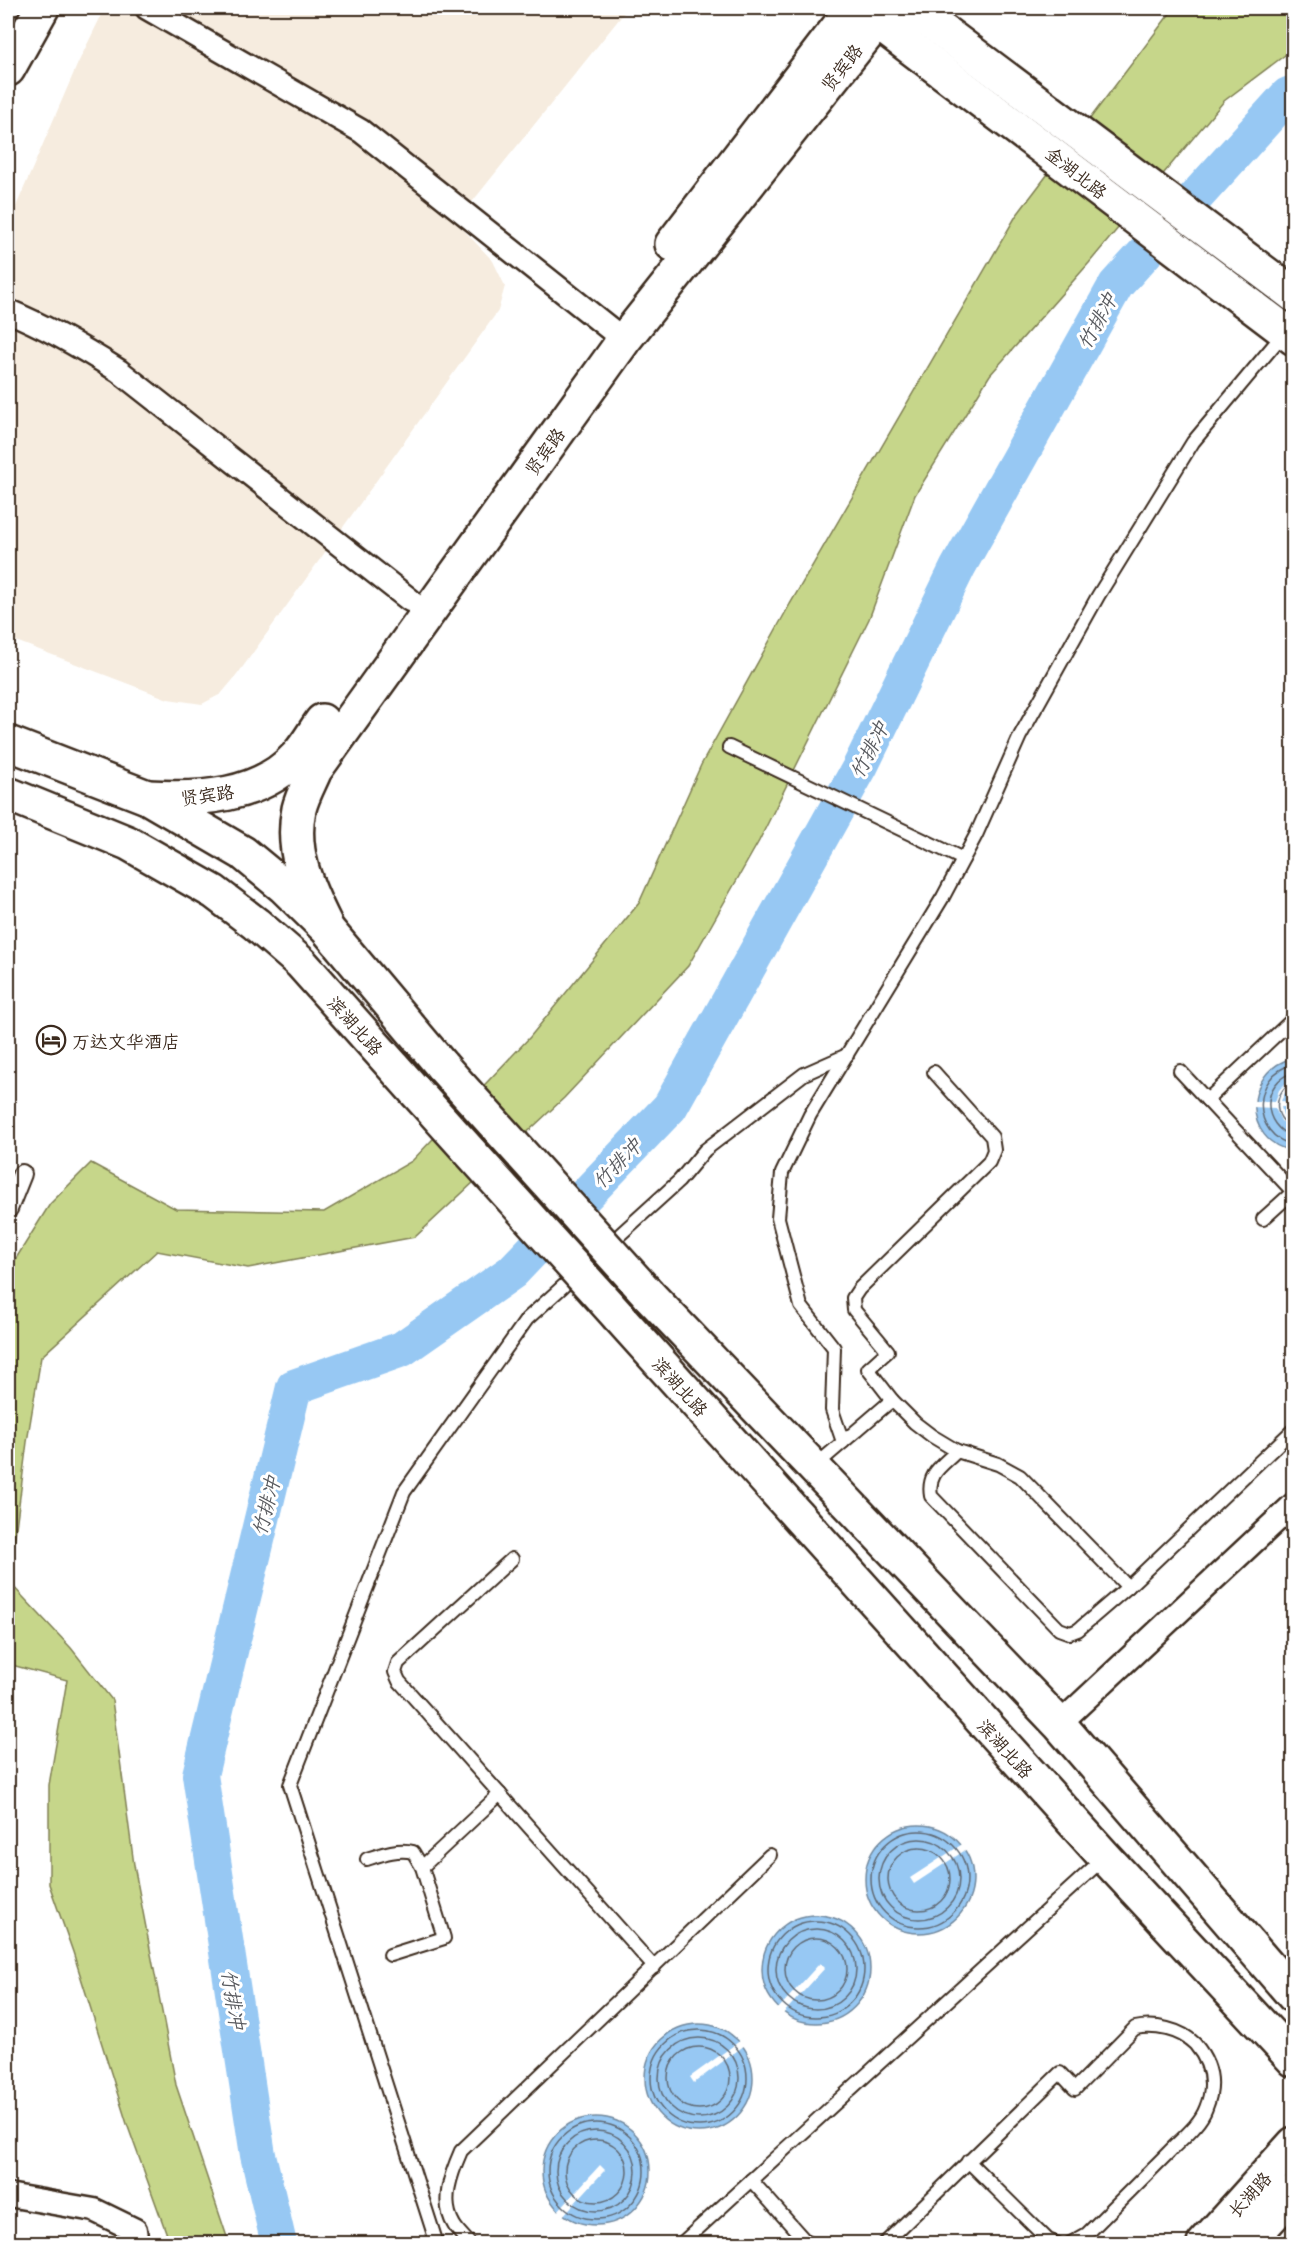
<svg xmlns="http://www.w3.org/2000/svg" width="1301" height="2251" viewBox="0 0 1301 2251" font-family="'Playpen Sans','LXGW WenKai TC',sans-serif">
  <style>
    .built { fill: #f6ecdf }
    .green { fill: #c6d68a; stroke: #808054; stroke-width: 1.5 }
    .water { fill: #97c8f3; stroke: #72899e; stroke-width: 1.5 }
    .pier { fill: #fff }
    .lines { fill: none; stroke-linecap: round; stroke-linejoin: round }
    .shore { stroke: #606973; stroke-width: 1.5 }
    .river { stroke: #97c8f3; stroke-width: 36 }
    .service-casing { stroke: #3b2a1e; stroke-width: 16 }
    .pedestrian-casing { stroke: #3b2a1e; stroke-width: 22 }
    .minor-casing { stroke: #3b2a1e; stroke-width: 27 }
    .secondary-casing { stroke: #3b2a1e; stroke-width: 38 }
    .primary-casing { stroke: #3b2a1e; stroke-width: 38 }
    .service { stroke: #fff; stroke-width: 12 }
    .pedestrian { stroke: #fff; stroke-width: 18 }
    .minor { stroke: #fff; stroke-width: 22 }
    .secondary { stroke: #fff; stroke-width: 33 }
    .primary { stroke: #fff; stroke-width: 33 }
    .primary-bridge-casing { stroke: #3b2a1e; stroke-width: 38; stroke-linecap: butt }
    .primary-bridge { stroke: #fff; stroke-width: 33 }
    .labels { text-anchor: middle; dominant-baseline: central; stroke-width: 6; stroke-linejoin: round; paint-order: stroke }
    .street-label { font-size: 18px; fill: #3b2a1e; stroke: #fff }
    .poi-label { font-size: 18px; fill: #3b2a1e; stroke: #fff; text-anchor: start }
    .water-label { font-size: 20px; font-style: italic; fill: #57595e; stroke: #fff }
  </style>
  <rect width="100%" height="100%" fill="#fff"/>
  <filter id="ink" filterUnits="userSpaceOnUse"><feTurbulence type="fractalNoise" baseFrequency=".0167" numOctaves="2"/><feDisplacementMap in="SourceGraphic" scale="12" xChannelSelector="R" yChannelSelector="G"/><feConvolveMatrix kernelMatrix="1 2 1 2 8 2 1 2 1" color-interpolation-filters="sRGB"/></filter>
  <g filter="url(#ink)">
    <!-- built -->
    <path class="built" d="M105,8H628L456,222L493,261L505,286L498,311L237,675L221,694L202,704L168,699L8,638V225L78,63Z"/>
    <!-- green -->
    <path class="green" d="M1174,8H1293V49L1224,101L1089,263L990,375L915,495L869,619L759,841L688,966L564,1098L415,1237L248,1268L157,1251L41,1357L27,1442L9,1582L71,1648L112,1700L134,1865L176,2085L229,2243H170L127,2124L73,1952L49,1884V1785L67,1680L8,1664V1271L50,1204L91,1163L176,1209L324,1212L412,1161L530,1037L639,903L701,765L790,604L1016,216Z"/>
    <!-- water -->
    <g class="water">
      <path d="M1293,1058V1151C1241,1142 1243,1070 1293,1058Z"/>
      <circle cx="919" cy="1879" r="54"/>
      <circle cx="816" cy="1969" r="54"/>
      <circle cx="699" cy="2078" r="54"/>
      <circle cx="596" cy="2171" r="54"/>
    </g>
    <!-- pier -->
    <g class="pier">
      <path d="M1293,1080V1086L1287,1089L1281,1101L1293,1102V1107H1281L1283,1115L1293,1124V1129L1281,1121L1275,1108L1251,1107L1252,1101L1275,1102L1279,1090L1285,1084Z"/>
      <path d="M964,1843L967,1849L914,1884L910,1878Z"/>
      <path d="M820,1963L825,1968L782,2015L777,2010Z"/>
      <path d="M741,2040L745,2045L694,2083L690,2077Z"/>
      <path d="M600,2165L605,2170L562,2217L557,2212Z"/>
    </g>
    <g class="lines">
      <!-- shore -->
      <g class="shore">
        <path d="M1294,1064C1251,1074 1250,1136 1294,1145"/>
        <path d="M1294,1072C1260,1082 1261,1127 1294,1137"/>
        <path d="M1294,1081C1273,1091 1271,1119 1294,1128"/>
        <circle cx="919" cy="1879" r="48"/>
        <circle cx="919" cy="1879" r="40"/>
        <circle cx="919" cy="1879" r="31"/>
        <circle cx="816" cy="1969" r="48"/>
        <circle cx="816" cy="1969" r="40"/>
        <circle cx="816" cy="1969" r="31"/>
        <circle cx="699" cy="2078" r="48"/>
        <circle cx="699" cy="2078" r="40"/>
        <circle cx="699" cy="2078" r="31"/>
        <circle cx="596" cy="2171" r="48"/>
        <circle cx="596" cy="2171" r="40"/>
        <circle cx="596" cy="2171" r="31"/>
      </g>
      <!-- river -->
      <path class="river" d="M279,2244L258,2155L200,1775L294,1387L402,1349L512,1272L670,1107L860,767L958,567L1116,285L1288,95L1294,93"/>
      <!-- service casing -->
      <g class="service-casing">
        <g id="service">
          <path d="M729,747L963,859"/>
          <path d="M1180,1071L1294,1193"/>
          <path d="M1207,1100L1294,1018"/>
          <path d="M1263,1219L1294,1191"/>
          <path d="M892,1400L868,1369L888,1351L854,1310L853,1298L859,1289L989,1162L994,1150L992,1137L934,1072"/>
          <path d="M843,1442L832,1410L834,1348L801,1306L778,1218L782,1173L810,1115L943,897L976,835L1020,736L1098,596L1193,442L1284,333"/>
          <path d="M957,1451C942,1466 927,1473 931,1496L1059,1629L1070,1633L1078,1630L1128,1587"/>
          <path d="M814,1467L892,1400L915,1423L932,1436L957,1451L998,1464L1020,1476L1128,1587L1294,1429"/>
          <path d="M512,1559L398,1663L395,1672L399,1681L654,1967"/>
          <path d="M367,1859C382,1854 398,1848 413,1852L422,1867L444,1938L390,1955"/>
          <path d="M422,1867L500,1794"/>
          <path d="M968,2161L1048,2240L1058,2244"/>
          <path d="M751,2180L808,2244"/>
          <path d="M437,2244L290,1785L404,1492L527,1319L679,1181L705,1150L804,1074L847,1055"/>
          <path d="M470,2244C465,2238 458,2232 454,2225C440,2202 451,2174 461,2151L770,1855"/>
          <path d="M681,2244L1104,1858"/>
          <path d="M884,2244L1060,2073L1075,2089L1135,2028C1155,2024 1180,2029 1195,2044C1211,2063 1216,2084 1206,2108C1200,2125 1180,2140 1168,2153C1141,2180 1114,2207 1087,2234L1069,2244"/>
        </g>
      </g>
      <!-- pedestrian casing -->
      <g class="pedestrian-casing">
        <path id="pedestrian" d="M8,1209L22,1174"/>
      </g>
      <!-- minor casing -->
      <g class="minor-casing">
        <g id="minor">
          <path d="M147,8L361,131L624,340"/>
          <path d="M8,311C47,327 83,348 119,371L410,600"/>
          <path d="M1059,1724L1294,1504"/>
          <path d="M8,2195L94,2210L135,2230L137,2244"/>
        </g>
      </g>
      <!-- secondary casing -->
      <g class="secondary-casing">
        <g id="secondary">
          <path d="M912,8L1294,295"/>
          <path d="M860,9L1294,338"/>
          <path d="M672,244L853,8"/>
          <path d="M147,797C199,800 260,798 298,755C307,745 314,732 322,721"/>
          <path d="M325,924C307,888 290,851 299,809C302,796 310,782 315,770L624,340L888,8"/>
          <path d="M1204,2244L1294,2144"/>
          <path d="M1246,2244L1294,2192"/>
        </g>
      </g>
      <!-- primary casing -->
      <g class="primary-casing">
        <g id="primary">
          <path d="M8,69L42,8"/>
          <path d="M8,743L147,797L243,853L283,886L327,929L442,1066"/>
          <path d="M8,794L128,843L214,892L256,924L301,963L416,1092"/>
          <path d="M648,1294L1059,1724L1294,1996"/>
          <path d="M618,1316L1105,1857L1294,2060"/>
        </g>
      </g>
      <!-- service -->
      <use href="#service" class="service"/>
      <!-- pedestrian -->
      <use href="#pedestrian" class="pedestrian"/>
      <!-- minor -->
      <use href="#minor" class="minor"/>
      <!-- secondary -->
      <use href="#secondary" class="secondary"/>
      <!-- primary -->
      <use href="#primary" class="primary"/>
      <!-- primary-bridge casing -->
      <g class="primary-bridge-casing">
        <g id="primary-bridge">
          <path d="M442,1066L648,1294"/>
          <path d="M416,1092L618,1316"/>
        </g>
      </g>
      <!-- primary-bridge -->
      <use href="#primary-bridge" class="primary-bridge"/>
    </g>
  </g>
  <!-- icons -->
  <defs>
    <g id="hotel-ring" transform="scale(1.5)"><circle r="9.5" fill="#fff" stroke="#3b2a1e" stroke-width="1.5"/><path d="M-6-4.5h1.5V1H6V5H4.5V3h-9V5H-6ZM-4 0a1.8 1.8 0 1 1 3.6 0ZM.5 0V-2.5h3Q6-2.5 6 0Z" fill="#3b2a1e"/></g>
  </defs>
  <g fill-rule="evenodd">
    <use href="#hotel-ring" x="51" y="1040"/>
  </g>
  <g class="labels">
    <!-- street labels -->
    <g class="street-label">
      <text transform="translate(841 67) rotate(-52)">贤宾路</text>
      <text transform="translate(1077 172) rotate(38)">金湖北路</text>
      <text transform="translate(544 451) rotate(-54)">贤宾路</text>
      <text transform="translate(207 794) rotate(-8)">贤宾路</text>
      <text transform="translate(356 1025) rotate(48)">滨湖北路</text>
      <text transform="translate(681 1386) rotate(48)">滨湖北路</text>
      <text transform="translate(1006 1748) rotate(48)">滨湖北路</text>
      <text transform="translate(1249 2194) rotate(-48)">长湖路</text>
    </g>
    <!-- poi labels -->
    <g class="poi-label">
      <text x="72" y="1040">万达文华酒店</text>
    </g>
    <!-- water labels -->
    <g class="water-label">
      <text transform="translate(1096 321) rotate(-61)">竹排冲</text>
      <text transform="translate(868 750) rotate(-63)">竹排冲</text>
      <text transform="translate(616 1163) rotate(-46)">竹排冲</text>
      <text transform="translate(265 1506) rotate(-76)">竹排冲</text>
      <text transform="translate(234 1999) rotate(81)">竹排冲</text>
    </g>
  </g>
  <!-- margin -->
  <rect width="1301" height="2251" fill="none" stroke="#fff" stroke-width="30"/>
  <rect x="15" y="15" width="1271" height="2221" fill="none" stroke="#3b2a1e" stroke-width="2" filter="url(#ink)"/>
</svg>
